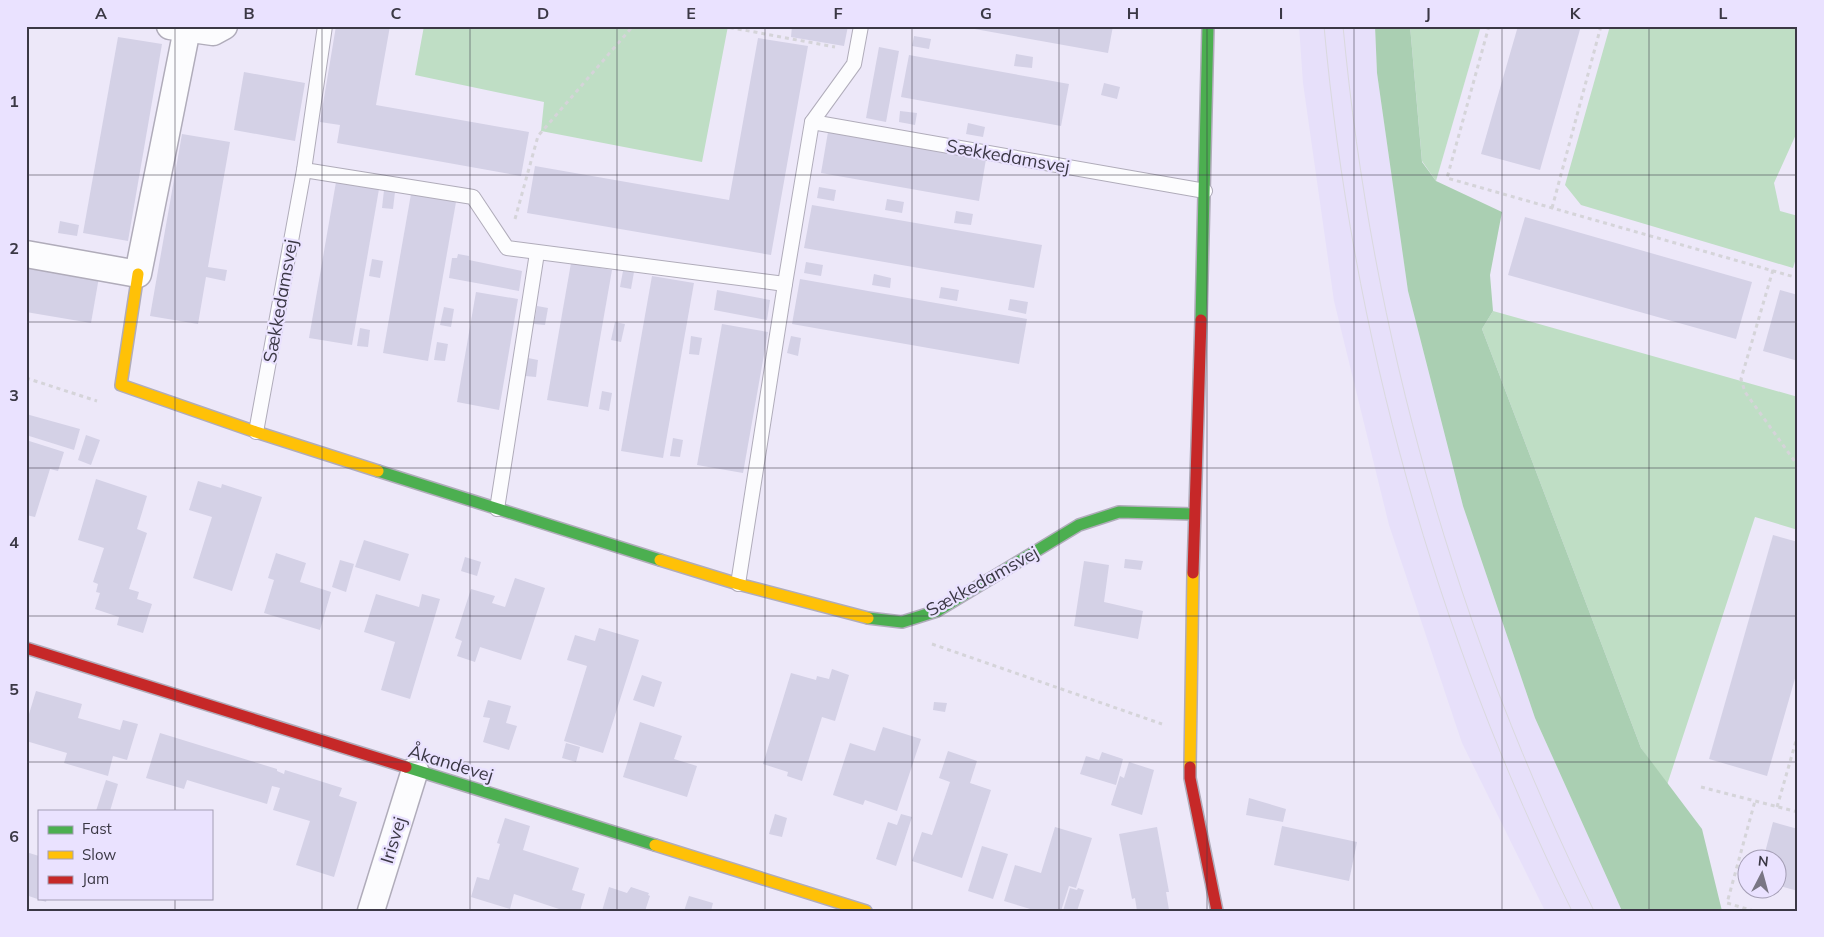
<svg xmlns="http://www.w3.org/2000/svg" width="1824" height="937" viewBox="0 0 1824 937" font-family="Mulish,sans-serif">
  <style>
    .built { fill: #e7e0fa }
    .green { fill: #bfdec5 }
    .forest { fill: #aacfb2 }
    .building { fill: #d4d1e6 }
    .lines { fill: none; stroke-linecap: round; stroke-linejoin: round }
    .lane-casing { stroke: #b0acba; stroke-width: 16 }
    .street-casing { stroke: #b0acba; stroke-width: 29 }
    .fast-casing { stroke: #b0acba; stroke-width: 14 }
    .slow-casing { stroke: #b0acba; stroke-width: 14 }
    .jam-casing { stroke: #b0acba; stroke-width: 14 }
    .path { stroke: #d5d4d9; stroke-width: 3; stroke-dasharray: 4 4; stroke-linecap: butt }
    .lane { stroke: #fcfcfe; stroke-width: 14 }
    .street { stroke: #fcfcfe; stroke-width: 26 }
    .fast { stroke: #4caf50; stroke-width: 11 }
    .slow { stroke: #ffc107; stroke-width: 11 }
    .jam { stroke: #c62828; stroke-width: 11 }
    .tram { stroke: #dad9de; stroke-width: 1 }
    .grid { fill: none; stroke: #3b3845; stroke-width: 1; stroke-opacity: 0.55 }
    .labels { text-anchor: middle; dominant-baseline: central; stroke-width: 4.5; stroke-linejoin: round; paint-order: stroke }
    .street-label { font-size: 18px; fill: #3b3845; stroke: #eae2ff }
    .neatline { fill: none; stroke: #3b3845; stroke-width: 2 }
    .grid-label { font-size: 16px; text-anchor: middle; font-weight: bold; fill: #3b3845 }
  </style>
  <rect width="100%" height="100%" fill="#ede8f9"/>
  <!-- built -->
  <path class="built" d="M1299,26H1375L1377,73L1408,291L1463,506L1535,718L1622,911H1545L1462,743L1389,525L1334,301L1303,83Z"/>
  <!-- green -->
  <g class="green">
    <path d="M424,26H728L702,162L541,131L544,102L415,75Z"/>
    <path d="M1410,26H1481L1436,181L1422,161Z"/>
    <path d="M1610,26H1798V130L1774,183L1780,211L1798,216V252L1793,268L1581,205L1565,185Z"/>
    <path d="M1493,311L1798,397V530L1755,517L1667,785L1641,748L1482,329Z"/>
  </g>
  <!-- forest -->
  <path class="forest" d="M1375,26H1410L1422,162L1436,181L1502,212L1490,275L1493,311L1482,329L1641,748L1702,829L1722,911H1622L1535,718L1463,506L1408,291L1377,73Z"/>
  <!-- building -->
  <g class="building">
    <path d="M336,26H390L376,105L529,132L521,176L337,143L340,125L320,122Z"/>
    <path d="M792,26H848L844,46L791,37Z"/>
    <path d="M958,26H1113L1108,53Z"/>
    <path d="M1518,26H1581L1540,170L1481,154Z"/>
    <path d="M914,36L931,39L929,49L912,46Z"/>
    <path d="M118,37L162,44L128,241L83,233Z"/>
    <path d="M758,38L808,46L771,255L527,213L535,166L729,200Z"/>
    <path d="M879,47L899,51L886,122L866,118Z"/>
    <path d="M1016,54L1033,57L1032,68L1014,66Z"/>
    <path d="M909,55L1069,84L1061,126L901,97Z"/>
    <path d="M244,72L305,83L295,141L234,130Z"/>
    <path d="M1104,83L1120,87L1117,99L1101,95Z"/>
    <path d="M900,111L917,113L915,125L899,122Z"/>
    <path d="M968,123L985,127L983,137L966,134Z"/>
    <path d="M828,132L986,159L979,201L821,173Z"/>
    <path d="M182,134L230,142L208,267L227,270L225,281L206,277L198,324L150,316Z"/>
    <path d="M336,182L379,189L352,345L309,338Z"/>
    <path d="M819,187L836,190L834,201L817,198Z"/>
    <path d="M384,190L395,192L393,209L382,208Z"/>
    <path d="M411,194L456,202L428,361L383,353Z"/>
    <path d="M887,199L904,202L902,213L885,210Z"/>
    <path d="M812,205L1042,245L1034,288L804,248Z"/>
    <path d="M956,211L973,214L971,225L954,223Z"/>
    <path d="M1525,217L1752,282L1736,339L1508,275Z"/>
    <path d="M60,221L79,225L77,236L58,233Z"/>
    <path d="M458,254L469,256V260L522,271L519,291L449,278L452,258H457Z"/>
    <path d="M372,259L383,261L380,278L369,276Z"/>
    <path d="M806,262L823,265L821,276L804,273Z"/>
    <path d="M571,263L612,270L588,407L547,400Z"/>
    <path d="M26,264L99,277L91,323L26,312Z"/>
    <path d="M623,271L634,272L631,289L620,287Z"/>
    <path d="M874,274L891,278L890,288L872,285Z"/>
    <path d="M652,276L694,283L663,458L621,451Z"/>
    <path d="M800,279L1027,319L1019,364L792,324Z"/>
    <path d="M941,287L959,290L957,301L939,298Z"/>
    <path d="M717,290L770,300L767,320L714,310Z"/>
    <path d="M1780,290L1798,295V361L1763,351Z"/>
    <path d="M476,292L518,299L499,410L457,402Z"/>
    <path d="M1010,299L1028,302L1026,314L1008,310Z"/>
    <path d="M537,306L548,308L545,325L534,324Z"/>
    <path d="M444,307L454,309L451,327L440,325Z"/>
    <path d="M615,322L625,324L621,342L611,340Z"/>
    <path d="M722,324L768,332L743,473L697,465Z"/>
    <path d="M360,328L370,330L368,347L357,346Z"/>
    <path d="M691,336L702,338L699,355L689,354Z"/>
    <path d="M791,336L801,338L798,356L787,353Z"/>
    <path d="M437,342L448,344L445,361L434,360Z"/>
    <path d="M528,358L538,360L536,377L525,376Z"/>
    <path d="M602,391L612,393L609,411L599,409Z"/>
    <path d="M26,414L80,429L74,450L26,435Z"/>
    <path d="M86,435L100,440L91,465L78,460Z"/>
    <path d="M673,438L683,440L680,457L670,456Z"/>
    <path d="M26,440L64,452L58,471L50,469L35,517L26,515Z"/>
    <path d="M96,479L147,496L137,529L147,533L129,589L139,592L137,599L152,604L143,633L117,625L119,617L95,609L100,593L96,592L98,584L93,582L104,548L78,540Z"/>
    <path d="M198,481L221,488L222,484L262,497L232,591L193,578L212,517L189,510Z"/>
    <path d="M1773,535L1798,542V668L1767,776L1709,759Z"/>
    <path d="M364,540L409,554L400,581L355,567Z"/>
    <path d="M276,553L306,563L300,582L331,592L320,630L264,613L274,580L268,578Z"/>
    <path d="M465,557L481,562L477,576L461,571Z"/>
    <path d="M1125,559L1143,561L1141,570L1124,568Z"/>
    <path d="M340,560L354,564L346,592L332,587Z"/>
    <path d="M1084,561L1109,565L1104,602L1143,611L1138,639L1074,626Z"/>
    <path d="M515,578L545,588L521,660L480,647L475,662L457,656L462,641L455,638L471,589L495,596L492,603L505,607Z"/>
    <path d="M376,594L419,607L422,594L440,599L410,699L381,690L395,642L364,632Z"/>
    <path d="M599,628L639,640L603,753L564,741L587,666L567,660L575,635L595,641Z"/>
    <path d="M832,669L849,675L835,721L822,717L802,781L787,776L788,772L763,764L791,673L816,680L817,676L829,679Z"/>
    <path d="M642,675L662,682L654,707L633,700Z"/>
    <path d="M36,691L82,704L78,718L120,730L123,720L138,724L127,760L113,756L108,776L64,763L67,753L26,741V724Z"/>
    <path d="M488,700L511,706L506,723L517,726L509,750L483,742L490,718L483,717Z"/>
    <path d="M934,702L947,703L945,712L933,710Z"/>
    <path d="M640,722L682,736L674,759L697,766L687,797L623,777Z"/>
    <path d="M883,727L921,739L897,811L865,800L863,805L833,795L850,743L875,751Z"/>
    <path d="M160,733L277,769V771L284,774L285,770L342,788L339,796L357,802L334,877L296,865L310,821L273,810L280,788L272,786L267,804L187,780L184,789L146,778Z"/>
    <path d="M566,743L580,747L576,762L562,758Z"/>
    <path d="M948,751L977,761L970,783L991,790L962,878L912,861L922,832L932,835L950,782L939,778Z"/>
    <path d="M1102,752L1123,759L1116,785L1080,774L1086,756L1099,760Z"/>
    <path d="M1129,762L1154,770L1142,815L1111,805L1120,776L1124,778Z"/>
    <path d="M106,780L118,784L110,811H96Z"/>
    <path d="M1249,798L1286,809L1283,822L1246,815Z"/>
    <path d="M775,814L787,818L782,837L769,834Z"/>
    <path d="M901,814L912,817L896,866L876,859L888,822L897,825Z"/>
    <path d="M505,818L530,826L523,850L579,868L572,890L585,894L580,911H565L514,894L510,909L471,897L477,877L489,880L500,844L497,843Z"/>
    <path d="M1773,822L1798,829V891L1776,885V860H1763Z"/>
    <path d="M1282,826L1357,842L1349,881L1274,865Z"/>
    <path d="M1055,827L1092,838L1076,888L1069,886L1061,911H1037L1004,901L1015,865L1041,873Z"/>
    <path d="M1157,827L1169,892H1166L1169,910L1137,911L1135,898L1132,899L1119,834Z"/>
    <path d="M982,846L1008,854L993,899L968,891Z"/>
    <path d="M26,852L39,856V898H47L46,902L26,895Z"/>
    <path d="M609,887L627,893L631,887L649,893L648,895L650,896L645,911H602Z"/>
    <path d="M1070,888L1077,890L1078,888L1084,890L1077,911H1063Z"/>
    <path d="M689,896L713,903L711,911H684Z"/>
  </g>
  <g class="lines">
    <!-- lane casing -->
    <g class="lane-casing">
      <g id="lane">
        <path d="M812,122L1205,191"/>
        <path d="M304,170L473,197L507,248L785,284"/>
        <path d="M256,432L304,170L325,26"/>
        <path d="M497,509L537,253"/>
        <path d="M738,584L785,284L812,122L854,64L861,26"/>
      </g>
    </g>
    <!-- street casing -->
    <g class="street-casing">
      <g id="street">
        <path d="M170,26L213,32L224,26"/>
        <path d="M26,254L138,274L187,29"/>
        <path d="M371,911L415,770"/>
      </g>
    </g>
    <!-- fast casing -->
    <g class="fast-casing">
      <g id="fast">
        <path d="M1201,320L1208,26"/>
        <path d="M378,471L660,560"/>
        <path d="M868,618L902,622L937,611L1079,525L1119,512L1194,514"/>
        <path d="M406,767L655,845"/>
      </g>
    </g>
    <!-- slow casing -->
    <g class="slow-casing">
      <g id="slow">
        <path d="M138,274L121,385L256,432L378,471"/>
        <path d="M660,560L738,584L868,618"/>
        <path d="M1190,767L1193,573"/>
        <path d="M655,845L866,911"/>
      </g>
    </g>
    <!-- jam casing -->
    <g class="jam-casing">
      <g id="jam">
        <path d="M1193,573L1201,320"/>
        <path d="M26,648L406,767"/>
        <path d="M1190,767V778L1217,911"/>
      </g>
    </g>
    <!-- path -->
    <g class="path">
      <path d="M722,26L835,47"/>
      <path d="M1489,26L1447,178L1798,278"/>
      <path d="M1552,208L1601,26"/>
      <path d="M515,219L538,136L633,26"/>
      <path d="M1773,270L1741,379L1745,392L1798,466"/>
      <path d="M26,378L97,401"/>
      <path d="M932,644L1162,724"/>
      <path d="M1701,787L1798,812"/>
      <path d="M1777,807L1798,734"/>
      <path d="M1754,911L1727,903L1755,801"/>
    </g>
    <!-- lane -->
    <use href="#lane" class="lane"/>
    <!-- street -->
    <use href="#street" class="street"/>
    <!-- fast -->
    <use href="#fast" class="fast"/>
    <!-- slow -->
    <use href="#slow" class="slow"/>
    <!-- jam -->
    <use href="#jam" class="jam"/>
    <!-- tram -->
    <g class="tram">
      <path d="M1324,26C1352,334 1435,634 1572,911"/>
      <path d="M1343,26C1372,337 1456,631 1594,911"/>
    </g>
  </g>
  <!-- grid -->
  <path class="grid" d="M175,26V811M322,26V911M470,26V911M617,26V911M765,26V911M912,26V911M1059,26V911M1207,26V911M1354,26V911M1502,26V911M1649,26V911M26,175H1798M26,322H1798M26,468H1798M26,616H1798M26,762H1798M175,898V911"/>
  <g class="labels">
    <!-- street labels -->
    <g class="street-label">
      <text transform="translate(1008 156) rotate(10)">Sækkedamsvej</text>
      <text transform="translate(280 301) rotate(-80)">Sækkedamsvej</text>
      <text transform="translate(982 581) rotate(-29)">Sækkedamsvej</text>
      <text transform="translate(451 763) rotate(17)">Åkandevej</text>
      <text transform="translate(393 840) rotate(-73)">Irisvej</text>
    </g>
  </g>
  <!-- border -->
  <rect width="1824" height="937" fill="none" stroke="#eae2ff" stroke-width="55"/>
  <!-- legend -->
  <rect x="38" y="810" width="175" height="90" fill="#eae2ff" stroke="#a49eb5"/>
  <rect x="48" y="826" width="25" height="8" fill="#4caf50" stroke="#a49eb5"/>
  <text x="82" y="834" font-size="15" fill="#3b3845">Fast</text>
  <rect x="48" y="851" width="25" height="8" fill="#ffc107" stroke="#a49eb5"/>
  <text x="82" y="860" font-size="15" fill="#3b3845">Slow</text>
  <rect x="48" y="876" width="25" height="8" fill="#c62828" stroke="#a49eb5"/>
  <text x="82" y="884" font-size="15" fill="#3b3845">Jam</text>
  <!-- north arrow -->
  <g transform="translate(1762 874) rotate(6)"><circle r="24" fill="#eae2ff" stroke="#a49eb5"/>
  <path d="M0-4L9 19L0 12L-9 19Z" fill="#797684"/>
  <text y="-8" font-size="14" font-weight="bold" text-anchor="middle" fill="#3b3845">N</text>
  </g>
  <rect x="28" y="28" width="1768" height="882" class="neatline"/>
  <g class="grid-label">
    <text x="101" y="19">A</text>
    <text x="249" y="19">B</text>
    <text x="396" y="19">C</text>
    <text x="543" y="19">D</text>
    <text x="691" y="19">E</text>
    <text x="838" y="19">F</text>
    <text x="986" y="19">G</text>
    <text x="1133" y="19">H</text>
    <text x="1281" y="19">I</text>
    <text x="1428" y="19">J</text>
    <text x="1575" y="19">K</text>
    <text x="1723" y="19">L</text>
    <text x="14" y="107">1</text>
    <text x="14" y="254">2</text>
    <text x="14" y="401">3</text>
    <text x="14" y="548">4</text>
    <text x="14" y="695">5</text>
    <text x="14" y="842">6</text>
  </g>
</svg>
